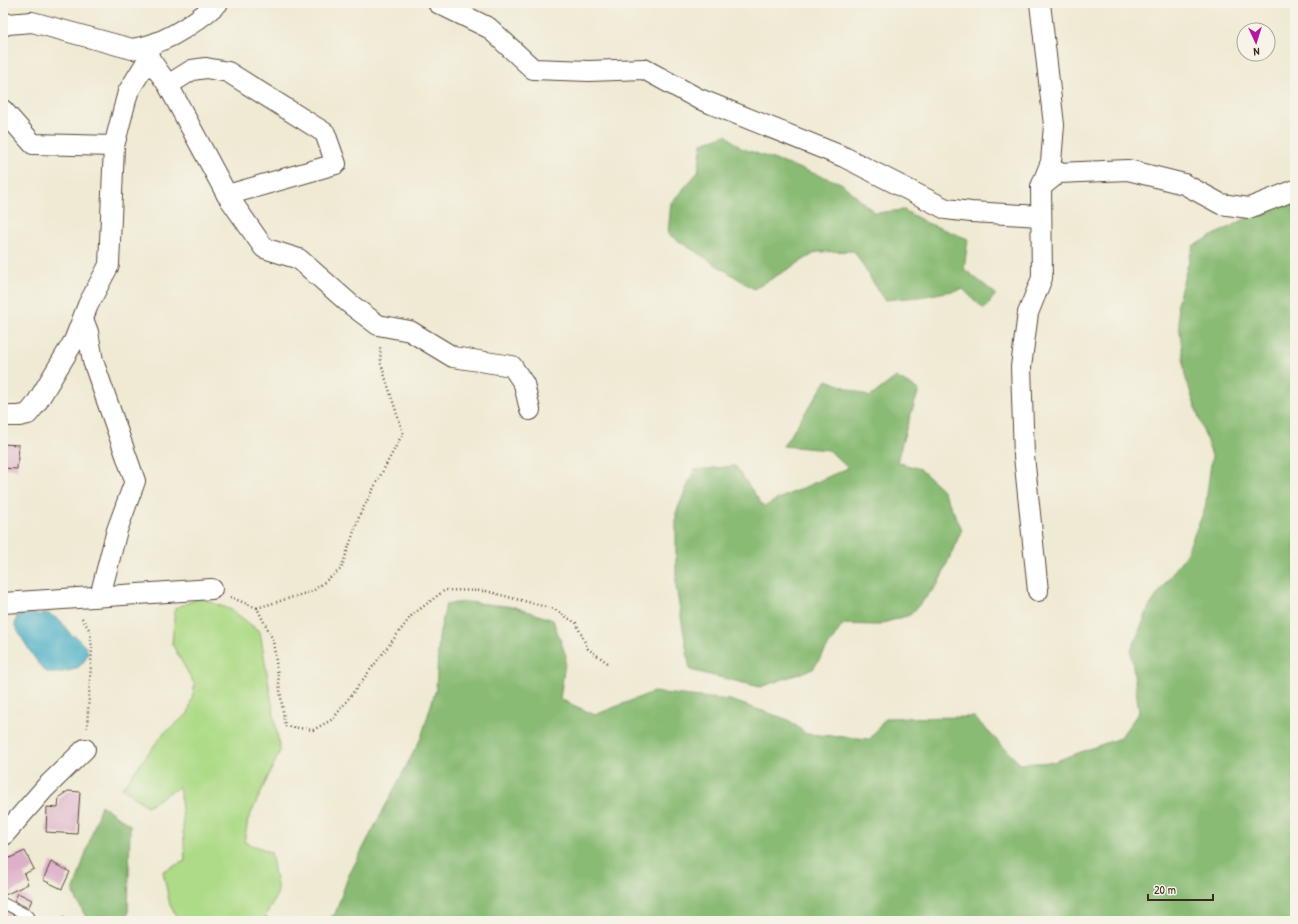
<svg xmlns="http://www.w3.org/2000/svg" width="1298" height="924" viewBox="0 0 1298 924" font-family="'Patrick Hand',sans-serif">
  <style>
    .green { fill: #aedb87; stroke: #748252 }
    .forest { fill: #8abb74; stroke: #627249 }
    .water { fill: #46adc5; stroke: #406c72 }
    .building { fill: #ddb0c8 }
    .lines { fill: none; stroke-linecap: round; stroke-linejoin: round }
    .service-casing { stroke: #564739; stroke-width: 12 }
    .minor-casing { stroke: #564739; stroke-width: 22 }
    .path { stroke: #564739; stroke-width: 2.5; stroke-dasharray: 1 3; stroke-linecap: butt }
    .service { stroke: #fff; stroke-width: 10 }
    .minor { stroke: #fff; stroke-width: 20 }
  </style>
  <rect width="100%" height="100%" fill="#f7f3e8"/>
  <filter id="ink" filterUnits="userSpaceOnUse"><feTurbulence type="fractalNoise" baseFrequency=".025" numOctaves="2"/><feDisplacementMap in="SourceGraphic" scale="8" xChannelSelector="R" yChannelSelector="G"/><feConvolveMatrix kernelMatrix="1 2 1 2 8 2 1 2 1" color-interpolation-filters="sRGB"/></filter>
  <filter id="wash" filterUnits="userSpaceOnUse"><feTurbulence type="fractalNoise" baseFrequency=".012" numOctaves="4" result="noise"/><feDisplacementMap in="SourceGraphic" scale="16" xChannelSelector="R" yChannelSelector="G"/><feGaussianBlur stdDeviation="0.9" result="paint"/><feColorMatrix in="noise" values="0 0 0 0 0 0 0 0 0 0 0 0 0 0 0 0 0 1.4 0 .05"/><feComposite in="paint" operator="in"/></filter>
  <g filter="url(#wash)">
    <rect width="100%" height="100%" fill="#efead3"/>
    <!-- green -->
    <path class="green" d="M200,598L232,610L260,632L280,751L248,820L244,842L271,852L278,892L263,921H179L170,905L163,871L185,861L182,809L179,787L147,806L122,788L163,734L188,714L195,685L172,644L175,608Z"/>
    <!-- forest -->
    <g class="forest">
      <path d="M726,135L741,148L841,183L875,213L904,210L927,223L968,239L964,269L996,294L984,309L963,289L919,297L884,300L854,251L817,252L754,289L668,234L671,203L698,172L702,143Z"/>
      <path d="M1295,193V921H325L335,914L348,877L421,738L436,689L439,637L446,604L468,602L515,607L553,620L566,656L560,699L595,715L653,692L730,700L789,720L806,734L870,739L886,718L974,717L1020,764L1053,762L1120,738L1139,712L1131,651L1149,607L1186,554L1205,509L1212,456L1185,376L1177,304L1193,246Z"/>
      <path d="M896,377L919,390L906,429L897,462L920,469L942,489L962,529L938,584L910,615L876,625L843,624L813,669L760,687L690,670L676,587V513L694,470L735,466L764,507L778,499L848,468L829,450L783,446L827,380L870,397Z"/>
      <path d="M101,805L130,825L128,921H88L73,893Z"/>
    </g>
    <!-- water -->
    <path class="water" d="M31,613L37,615L47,613L60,620L72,636H75L85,646L88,652C84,664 80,668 69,671C62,672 54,675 47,672C39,668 20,635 15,626L17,615Z"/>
    <g id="blocks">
      <!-- building -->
      <g class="building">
        <path d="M3,444L19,445L17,469L3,468Z"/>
        <path d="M68,791L80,792L77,834L46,832L47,807L58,808L59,797Z"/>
        <path d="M25,851L34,869L24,874L28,884L5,895L3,891V861Z"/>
        <path d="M51,862L70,872L62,889L43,880Z"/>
        <path d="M18,893L32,900L28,908L14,901Z"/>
        <path d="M3,909L20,918L19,921H3Z"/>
        <path d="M62,917L73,921H60Z"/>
      </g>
    </g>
  </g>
  <g filter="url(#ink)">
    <use href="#blocks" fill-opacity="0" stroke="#564739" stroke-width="1"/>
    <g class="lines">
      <!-- service casing -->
      <g class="service-casing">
        <path id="service" d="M3,903L29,916"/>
      </g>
      <!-- minor casing -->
      <g class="minor-casing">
        <g id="minor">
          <path d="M438,3L489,28L533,69L589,71L644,69L697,98L844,157L946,209L971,212L1040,216"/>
          <path d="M3,26L8,24L32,22L132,49C163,45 194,24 218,3"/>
          <path d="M149,58L168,85L227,195L264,248L299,259L350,304L378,325L410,331L453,357L512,366L524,384L530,410"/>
          <path d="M168,85L192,70L206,68L228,72L325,133L336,164L227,195"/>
          <path d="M3,110L33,144L114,146"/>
          <path d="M1041,187L1058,173L1128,170L1184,184L1221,204L1249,208L1295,190"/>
          <path d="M83,319L88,332L93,361L135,481L117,530L100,596"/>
          <path d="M3,416H19L28,414L36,404L74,341L88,305L109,265L114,146L128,92L149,58L148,47"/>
          <path d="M1038,591L1024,456L1021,367L1028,313L1042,278L1041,187L1051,162L1054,125L1040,3"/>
          <path d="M3,603L212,589"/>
          <path d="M3,836L45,788L85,749"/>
        </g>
      </g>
      <!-- path -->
      <g class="path">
        <path d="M230,597L257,608L273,640L285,726L313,730L333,719L412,615L445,590L486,591L554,609L576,623L588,649L608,663"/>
        <path d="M257,608L313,591L341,569L360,514L403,433L381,364L380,347"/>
        <path d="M82,618L90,631L92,648L87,728"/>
        <path d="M267,917V921"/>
      </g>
      <!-- service -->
      <use href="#service" class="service"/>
      <!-- minor -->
      <use href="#minor" class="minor"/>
    </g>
  </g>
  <!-- margin -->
  <rect width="1298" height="924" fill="none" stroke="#f7f3e8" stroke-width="16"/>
  <!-- north arrow -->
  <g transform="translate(1256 42) rotate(176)"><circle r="19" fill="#f7f3e8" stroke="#aca397"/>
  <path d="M0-3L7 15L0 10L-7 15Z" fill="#b5179e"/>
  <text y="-6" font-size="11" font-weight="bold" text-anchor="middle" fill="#3b2a1e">N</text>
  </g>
  <!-- scale -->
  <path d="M1148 894v6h65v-6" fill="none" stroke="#3b2a1e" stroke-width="2"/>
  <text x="1154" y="894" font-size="12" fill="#3b2a1e" stroke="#f7f3e8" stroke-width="3" paint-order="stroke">20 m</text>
</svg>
